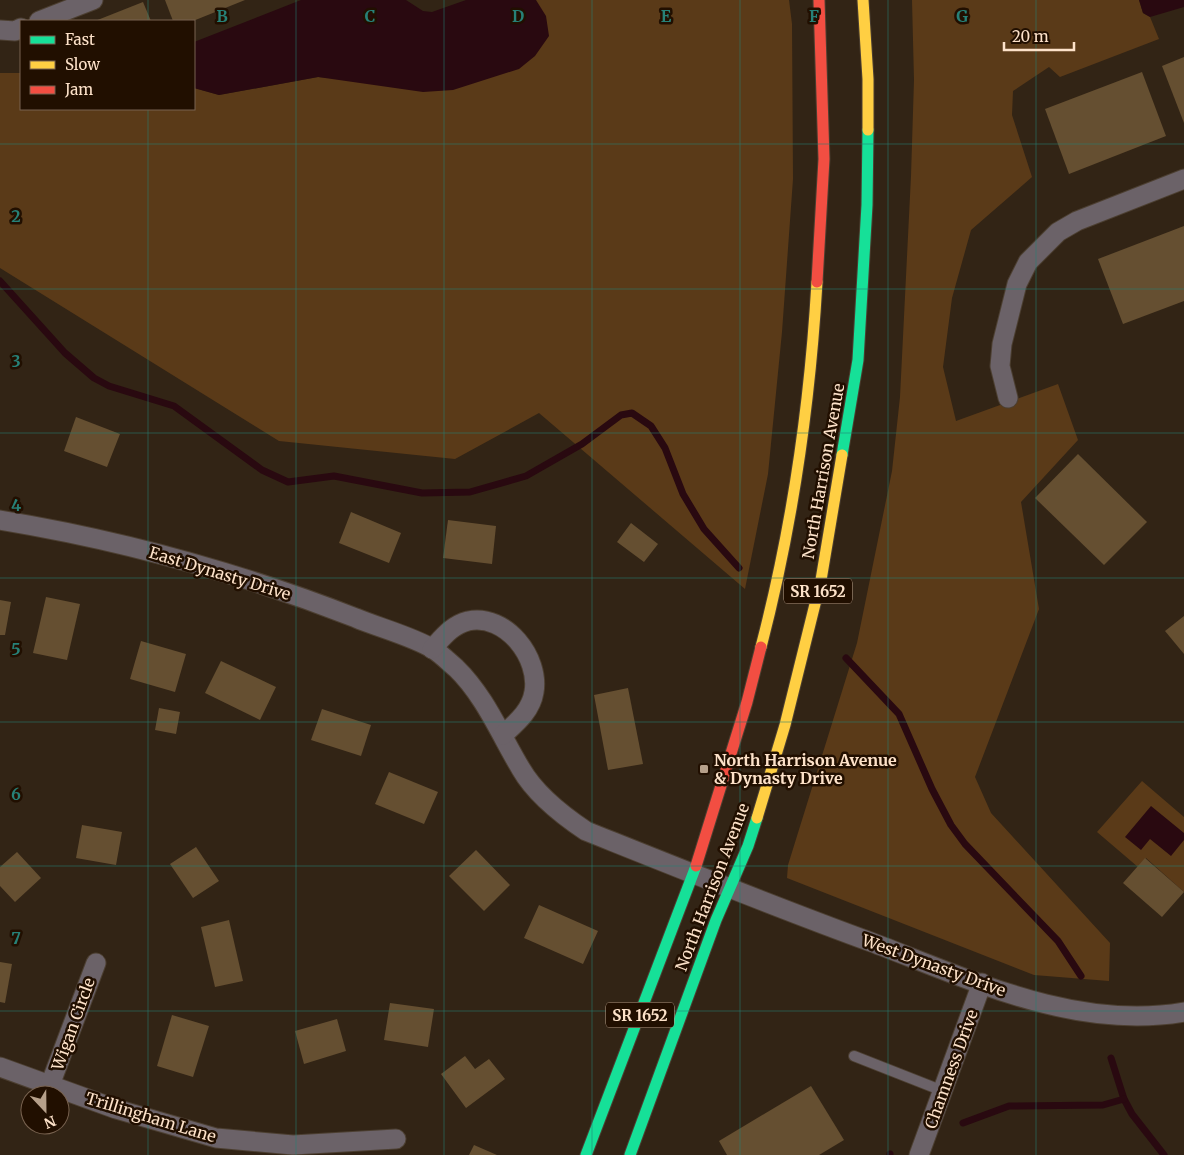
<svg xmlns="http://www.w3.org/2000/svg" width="1184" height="1155" viewBox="0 0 1184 1155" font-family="Merriweather,serif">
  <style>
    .green { fill: #5a3a18 }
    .water { fill: #290910 }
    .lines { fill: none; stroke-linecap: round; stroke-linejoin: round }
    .stream { stroke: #290910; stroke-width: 7 }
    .building { fill: #654f31 }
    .lane-casing { stroke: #4c3f31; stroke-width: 12 }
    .street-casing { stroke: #4c3f31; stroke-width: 21 }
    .fast-casing { stroke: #4c3f31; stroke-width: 13 }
    .slow-casing { stroke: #4c3f31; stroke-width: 13 }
    .jam-casing { stroke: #4c3f31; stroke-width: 13 }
    .lane { stroke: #6b6268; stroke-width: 10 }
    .street { stroke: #6b6268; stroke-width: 19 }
    .fast { stroke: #16e098; stroke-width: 11 }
    .slow { stroke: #ffcf43; stroke-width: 11 }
    .jam { stroke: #f24e42; stroke-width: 11 }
    .grid { fill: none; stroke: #278177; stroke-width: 1; stroke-opacity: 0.55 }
    .poi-dot { fill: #b6a08a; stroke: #210f00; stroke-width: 2 }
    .labels { text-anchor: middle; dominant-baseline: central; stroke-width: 5; stroke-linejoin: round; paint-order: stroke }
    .shield { fill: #210f00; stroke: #bba38d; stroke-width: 1 }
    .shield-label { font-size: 15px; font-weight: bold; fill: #fde2c9 }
    .street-label { font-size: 16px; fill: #fde2c9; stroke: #210f00 }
    .poi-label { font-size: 16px; font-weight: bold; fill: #fde2c9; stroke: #210f00; text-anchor: start }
    .grid-label { font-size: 16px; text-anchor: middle; font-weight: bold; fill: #278177; stroke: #210f00; stroke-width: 5; stroke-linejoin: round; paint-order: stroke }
  </style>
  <rect width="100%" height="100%" fill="#322415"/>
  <!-- green -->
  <g class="green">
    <path d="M535,0H789L792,24L793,179L782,332L768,474L745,589L539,413L455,459L279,441L0,268V73H21V109H194V88L219,95L318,77L335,78Z"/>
    <path d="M912,0H1139L1143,13L1150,17L1159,39L1060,77L1049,67L1013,91L1012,115L1032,177L971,230L952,298L943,367L956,421L1058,384L1078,440L1021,502L1039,609L975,777L991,813L1110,943L1109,981L1034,975L787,878L788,865L857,643L892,471L900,397L911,176L914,80Z"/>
    <path d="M1142,781L1184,817V892L1146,858L1138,867L1097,832Z"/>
  </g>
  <!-- water -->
  <g class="water">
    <path d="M301,0H406L423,11L432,12L466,0H536L546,16L549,36L535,56L519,69L453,90L423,92L318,77L219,95L194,88V42Z"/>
    <path d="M1139,0H1184V7L1150,17L1143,13Z"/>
    <path d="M1151,806L1184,833V840L1171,856L1150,839L1141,850L1125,837Z"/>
  </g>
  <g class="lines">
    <!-- stream -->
    <g class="stream">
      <path d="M0,281L65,353L94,378L109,386L174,406L262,470L288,482L334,476L422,493L470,492L526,476L582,444L621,415L632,413L651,426L665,448L683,494L704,529L739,568"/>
      <path d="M846,658L899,714L932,789L951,825L965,844L1058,941L1081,976"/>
      <path d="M1111,1058L1124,1099L1132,1114L1164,1155"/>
      <path d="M963,1123L1009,1106L1103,1105L1124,1099"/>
      <path d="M890,1155V1154"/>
    </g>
  </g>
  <!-- building -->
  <g class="building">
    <path d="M165,0H245L193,21H173Z"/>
    <path d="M143,2L151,21H95Z"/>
    <path d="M1184,57V123L1162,66Z"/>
    <path d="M1142,72L1166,136L1069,174L1045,109Z"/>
    <path d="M1184,226V301L1123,324L1098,259Z"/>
    <path d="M76,417L120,434L107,467L64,451Z"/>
    <path d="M1078,454L1147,522L1104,565L1035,498Z"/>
    <path d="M351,512L401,533L389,563L339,543Z"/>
    <path d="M448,520L496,526L492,564L443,558Z"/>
    <path d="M631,523L658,544L644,562L617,542Z"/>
    <path d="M46,597L80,604L67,660L33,653Z"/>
    <path d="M0,600L11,602L5,635H0Z"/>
    <path d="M1184,616V654L1165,631Z"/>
    <path d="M141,641L186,654L175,692L130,679Z"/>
    <path d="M221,661L276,687L260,720L205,693Z"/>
    <path d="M628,688L643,764L608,770L594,695Z"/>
    <path d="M159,708L180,712L176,734L155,730Z"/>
    <path d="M322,709L371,725L361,756L311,740Z"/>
    <path d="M389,772L438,792L424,824L375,804Z"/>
    <path d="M82,825L122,832L116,865L76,858Z"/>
    <path d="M196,847L219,881L193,898L170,864Z"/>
    <path d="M476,850L510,885L484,911L449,876Z"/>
    <path d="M17,852L41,878L15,902L0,886V867Z"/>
    <path d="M1145,858L1184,892L1162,917L1123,883Z"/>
    <path d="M539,905L598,931L583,964L524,938Z"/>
    <path d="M229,920L243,981L215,987L201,927Z"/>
    <path d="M0,962L12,964L5,1003L0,1002Z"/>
    <path d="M390,1003L434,1009L428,1047L384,1040Z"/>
    <path d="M172,1015L209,1026L193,1077L157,1066Z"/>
    <path d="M337,1019L346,1051L304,1064L295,1031Z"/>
    <path d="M465,1056L475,1069L489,1059L505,1079L466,1108L441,1074Z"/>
    <path d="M811,1086L844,1140L819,1155H727L719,1141Z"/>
    <path d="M474,1145L497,1155H469Z"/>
  </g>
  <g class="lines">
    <!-- lane casing -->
    <g class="lane-casing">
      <path id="lane" d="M854,1056L943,1091"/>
    </g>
    <!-- street casing -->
    <g class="street-casing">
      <g id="street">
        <path d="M39,21L93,0"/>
        <path d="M0,30L15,31L21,28"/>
        <path d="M1008,398L1000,366L1002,344L1017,284L1028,262L1058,232L1077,221L1184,179"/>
        <path d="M0,520C121,540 241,573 356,618C377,627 414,637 433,649C441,654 449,662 456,668C485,696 501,736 521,769C536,795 562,815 586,831C681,869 775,907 871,942C969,979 1076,1031 1184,1012"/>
        <path d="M432,649C443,637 452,625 468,621C506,613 540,658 534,692C531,711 516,723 503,735"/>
        <path d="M0,1067L116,1109L216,1138L293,1145L396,1139"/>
        <path d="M50,1085L96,963"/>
        <path d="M919,1155L982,983"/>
      </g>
    </g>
    <!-- fast casing -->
    <g class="fast-casing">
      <g id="fast">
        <path d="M842,455L858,360L867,205L868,130"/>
        <path d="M586,1155L696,866"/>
        <path d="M630,1155L716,920L748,846L757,818"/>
      </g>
    </g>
    <!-- slow casing -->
    <g class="slow-casing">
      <g id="slow">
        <path d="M863,0L868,79V130"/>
        <path d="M761,647C792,528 810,404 817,282"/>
        <path d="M757,818L785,725L821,580L842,455"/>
      </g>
    </g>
    <!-- jam casing -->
    <g class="jam-casing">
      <g id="jam">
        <path d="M817,282L824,159L819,0"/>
        <path d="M696,866L747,702L761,647"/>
      </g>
    </g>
    <!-- lane -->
    <use href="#lane" class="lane"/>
    <!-- street -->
    <use href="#street" class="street"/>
    <!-- fast -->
    <use href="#fast" class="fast"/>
    <!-- slow -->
    <use href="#slow" class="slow"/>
    <!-- jam -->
    <use href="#jam" class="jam"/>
  </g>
  <!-- grid -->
  <path class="grid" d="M148,0V21M296,0V1155M444,0V1155M592,0V1155M740,0V1155M888,0V1155M1036,0V1155M148,109V1155M0,144H1184M0,289H1184M0,433H1184M0,578H1184M0,722H1184M0,866H1184M0,1011H1184"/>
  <!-- markers -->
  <rect class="poi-dot" x="699" y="764" width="10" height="10" rx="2.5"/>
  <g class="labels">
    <!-- shield labels -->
    <g class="shield">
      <rect x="784" y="578.5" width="68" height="25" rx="4"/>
      <rect x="606" y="1002.5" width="68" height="25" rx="4"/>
    </g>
    <g class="shield-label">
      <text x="818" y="591">SR 1652</text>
      <text x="640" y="1015">SR 1652</text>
    </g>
    <!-- street labels -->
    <g class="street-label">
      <text transform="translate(823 471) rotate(-80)">North Harrison Avenue</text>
      <text transform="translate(220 573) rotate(17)">East Dynasty Drive</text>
      <text transform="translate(712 887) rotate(-69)">North Harrison Avenue</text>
      <text transform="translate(934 965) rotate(20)">West Dynasty Drive</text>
      <text transform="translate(73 1024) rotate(-70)">Wigan Circle</text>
      <text transform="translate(951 1069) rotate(-70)">Chamness Drive</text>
      <text transform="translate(151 1117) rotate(17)">Trillingham Lane</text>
    </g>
    <!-- poi labels -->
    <g class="poi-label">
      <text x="714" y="760">North Harrison Avenue<tspan x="714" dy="18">&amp; Dynasty Drive</tspan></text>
    </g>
  </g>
  <g class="grid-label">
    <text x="222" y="22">B</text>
    <text x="370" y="22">C</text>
    <text x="518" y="22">D</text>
    <text x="666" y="22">E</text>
    <text x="814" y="22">F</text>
    <text x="962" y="22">G</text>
    <text x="16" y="222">2</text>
    <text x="16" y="367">3</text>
    <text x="16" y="511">4</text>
    <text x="16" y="655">5</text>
    <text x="16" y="800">6</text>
    <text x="16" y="944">7</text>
  </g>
  <!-- legend -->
  <rect x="20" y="20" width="175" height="90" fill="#210f00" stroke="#796350"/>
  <rect x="30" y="36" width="25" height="8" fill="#16e098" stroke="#796350"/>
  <text x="65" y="45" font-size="15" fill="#fde2c9">Fast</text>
  <rect x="30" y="61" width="25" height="8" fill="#ffcf43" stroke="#796350"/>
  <text x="65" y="70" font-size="15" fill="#fde2c9">Slow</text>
  <rect x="30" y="86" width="25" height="8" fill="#f24e42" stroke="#796350"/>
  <text x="65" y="95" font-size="15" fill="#fde2c9">Jam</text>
  <!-- north arrow -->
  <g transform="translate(45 1110) rotate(158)"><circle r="24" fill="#210f00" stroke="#796350"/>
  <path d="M0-4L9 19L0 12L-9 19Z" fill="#b6a08a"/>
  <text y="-8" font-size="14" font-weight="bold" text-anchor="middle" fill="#fde2c9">N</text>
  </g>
  <!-- scale -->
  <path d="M1004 42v8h70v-8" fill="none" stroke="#fde2c9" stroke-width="2.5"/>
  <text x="1012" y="42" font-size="15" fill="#fde2c9" stroke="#210f00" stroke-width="4" paint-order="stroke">20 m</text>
</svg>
